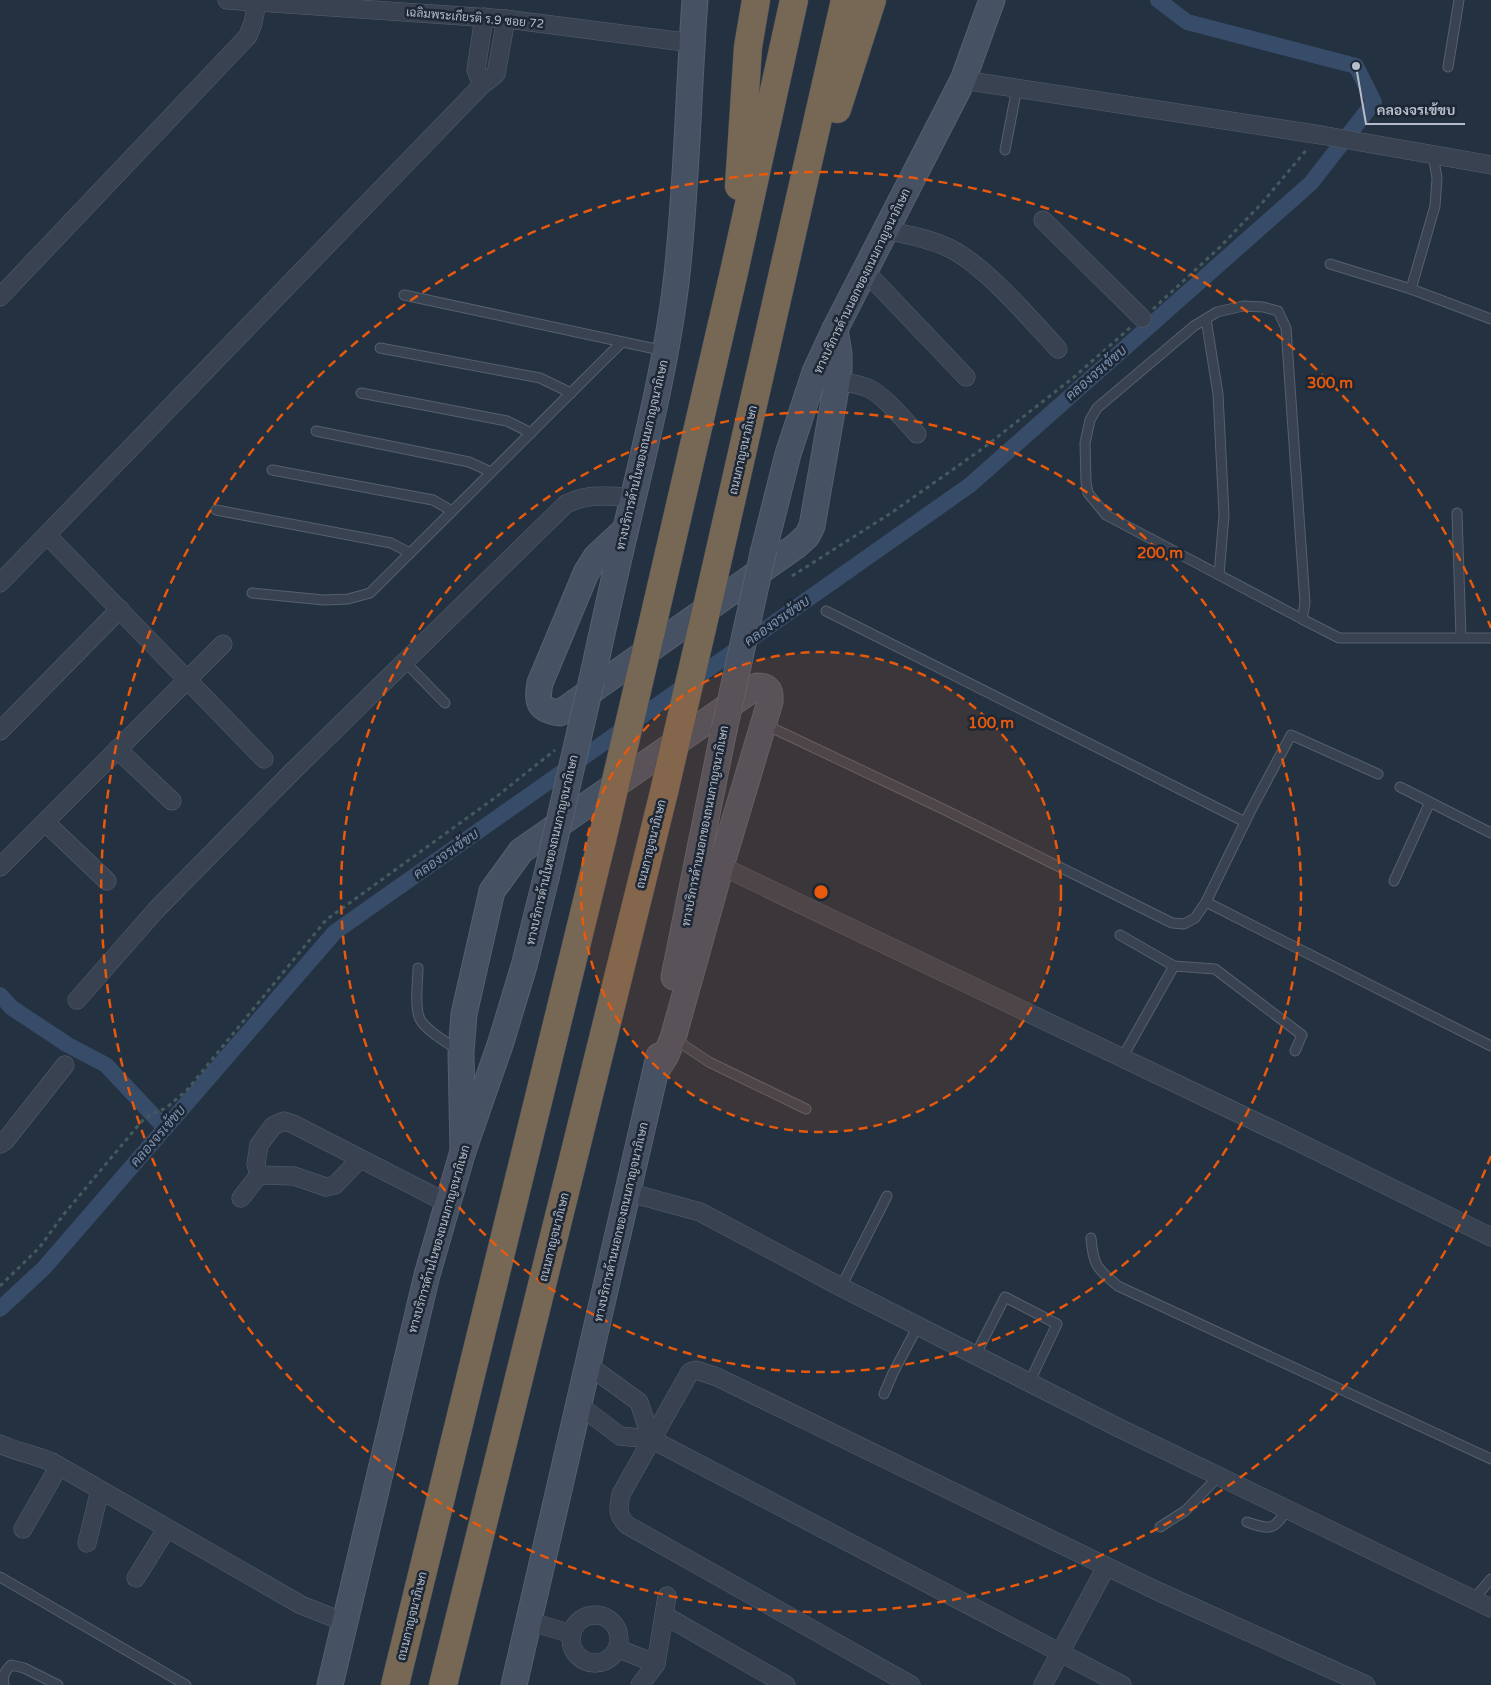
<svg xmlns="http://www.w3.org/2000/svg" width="1491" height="1685" viewBox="0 0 1491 1685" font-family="'Varela Round',Sarabun,sans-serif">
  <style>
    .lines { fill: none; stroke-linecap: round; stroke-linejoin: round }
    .canal { stroke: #374c68; stroke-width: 16 }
    .lane-casing { stroke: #56606d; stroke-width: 11 }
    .street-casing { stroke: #56606d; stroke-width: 19 }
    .secondary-casing { stroke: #56606d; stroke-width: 27 }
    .highway-casing { stroke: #434d5a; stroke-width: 29 }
    .path { stroke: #445b5e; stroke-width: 3; stroke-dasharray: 4 4; stroke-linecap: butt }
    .lane { stroke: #384250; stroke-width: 9 }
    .street { stroke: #384250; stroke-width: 18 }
    .secondary { stroke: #465163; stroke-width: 25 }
    .highway { stroke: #766855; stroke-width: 28 }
    .secondary-bridge-casing { stroke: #56606d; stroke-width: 27; stroke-linecap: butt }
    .highway-bridge-casing { stroke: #434d5a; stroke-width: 29; stroke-linecap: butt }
    .secondary-bridge { stroke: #465163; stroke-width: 25 }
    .highway-bridge { stroke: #766855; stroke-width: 28 }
    .ring { fill: none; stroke: #e8590c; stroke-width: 2.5; stroke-dasharray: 9 6 }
    .labels { text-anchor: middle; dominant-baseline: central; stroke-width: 5; stroke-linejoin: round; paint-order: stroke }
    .street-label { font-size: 12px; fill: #b5bdca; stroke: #1d2735 }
    .water-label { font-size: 14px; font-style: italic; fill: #7c94b3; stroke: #1d2735 }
    .centre { fill: #e8590c; stroke: #1d2735; stroke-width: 2.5 }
    .ring-label { font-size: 15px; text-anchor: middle; font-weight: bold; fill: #e8590c; stroke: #1d2735; stroke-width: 5; stroke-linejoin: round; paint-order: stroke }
    .leader { fill: none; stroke: #b5bdca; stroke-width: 2 }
    .callout-dot { fill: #b5bdca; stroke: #1d2735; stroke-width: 2 }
    .callout-label { font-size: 14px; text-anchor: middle; font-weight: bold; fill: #b5bdca; stroke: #1d2735; stroke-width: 5; stroke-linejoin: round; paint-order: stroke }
  </style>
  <rect width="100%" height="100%" fill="#243140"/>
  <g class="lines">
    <!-- canal -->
    <g class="canal">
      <path d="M0,995L12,1008L68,1045L106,1065L165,1128"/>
      <path d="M0,1309L44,1268L335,932L970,485L1311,183L1374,102L1356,66L1187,22L1158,0"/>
    </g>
    <!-- lane casing -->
    <g class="lane-casing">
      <g id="lane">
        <path d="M1448,67L1459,0"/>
        <path d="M1005,150L1017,88"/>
        <path d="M1330,264L1411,289L1491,319"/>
        <path d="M1411,289L1435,206L1437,178L1433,154"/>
        <path d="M404,295L665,351"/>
        <path d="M1243,306L1263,307L1278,311L1286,328L1305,603L1302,619L1106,515L1088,493L1086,482L1085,443L1090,420L1097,408L1194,326L1217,312Z"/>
        <path d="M1206,319L1218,394L1224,515L1219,575"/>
        <path d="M380,348L540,378L571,393"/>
        <path d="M361,393L507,421L531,433"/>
        <path d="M316,431L469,462L491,472"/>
        <path d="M272,470L433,500L452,511"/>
        <path d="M216,510L391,543L410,553"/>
        <path d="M1457,513L1461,637"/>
        <path d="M252,593L324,600L348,599L370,593L622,342"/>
        <path d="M826,611L1245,822"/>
        <path d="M1302,619L1339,638H1491"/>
        <path d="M405,662L445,703"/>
        <path d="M764,724L943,809L1172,923L1184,924L1195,918L1206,902L1250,812L1291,735L1378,774"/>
        <path d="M1400,787L1491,833"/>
        <path d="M1394,881L1430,802"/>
        <path d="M1206,902L1491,1046"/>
        <path d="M1120,935L1174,966L1215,969L1302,1035L1295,1051"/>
        <path d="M418,968C418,981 414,1007 420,1019C425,1030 448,1043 459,1051"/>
        <path d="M673,1038L709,1062L806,1109"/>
        <path d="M1122,1058L1174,966"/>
        <path d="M1091,1238C1093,1265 1097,1269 1118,1286L1491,1459"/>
        <path d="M841,1287L887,1196"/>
        <path d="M975,1356L1005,1297L1057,1324L1029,1383"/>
        <path d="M884,1394L893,1373L918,1326"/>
        <path d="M1247,1522C1270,1530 1274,1531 1287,1509"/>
        <path d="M1160,1527L1185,1511L1219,1476"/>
        <path d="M0,1577L186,1685"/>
        <path d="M1473,1600L1491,1579"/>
        <path d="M4,1685C2,1676 5,1671 11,1665L24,1668L58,1685"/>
      </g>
    </g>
    <!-- street casing -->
    <g class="street-casing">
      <g id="street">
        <path d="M227,0L506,19L692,43"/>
        <path d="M963,80L1321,135L1491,165"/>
        <path d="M482,85L476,70L484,17"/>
        <path d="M1043,220L1142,318"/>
        <path d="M886,230C907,235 929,238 949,248C986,266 1029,318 1058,349"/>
        <path d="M865,271L966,377"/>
        <path d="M0,297L248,36L253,23L257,2"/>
        <path d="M837,381C848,383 858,384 868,388C885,396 904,420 917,434"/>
        <path d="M48,536L264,759"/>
        <path d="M0,583L482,85L496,74L506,19"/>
        <path d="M0,731L120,609"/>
        <path d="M117,749L172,801"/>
        <path d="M45,822L107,881"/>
        <path d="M721,866L1288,1137L1491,1237"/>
        <path d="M0,867L223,644"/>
        <path d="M77,1000L156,910L293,771L566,504C590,493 607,496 633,497"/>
        <path d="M0,1144L5,1141L65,1065"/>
        <path d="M259,1175L294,1176L326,1187L335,1185L360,1159"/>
        <path d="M627,1192L700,1212L841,1287L1119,1428L1491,1608"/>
        <path d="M241,1198L259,1175L256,1164L259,1145L273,1126L284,1121L293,1124L447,1203"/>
        <path d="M579,1405L620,1436L651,1439L639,1402L588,1365"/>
        <path d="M651,1439L1122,1685"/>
        <path d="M0,1444C17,1452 35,1455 52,1462L301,1605L344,1622"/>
        <path d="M23,1529L59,1466"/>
        <path d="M87,1543L100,1490"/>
        <path d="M136,1578L167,1528"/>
        <circle cx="595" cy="1639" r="24"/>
        <path d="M664,1615L786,1685"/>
        <path d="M528,1621L572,1634"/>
        <path d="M617,1648L656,1664"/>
        <path d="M640,1685L656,1664L667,1596"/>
        <path d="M911,1685L627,1525C617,1515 618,1508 621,1494L690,1372L696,1370L717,1377L1155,1590L1366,1685"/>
        <path d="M1043,1685L1106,1567"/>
      </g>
    </g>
    <!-- secondary casing -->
    <g class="secondary-casing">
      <g id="secondary">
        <path d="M625,530L596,557L586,573L540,683C536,703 539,710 560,713L796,546L807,536L812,526L839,371V354L835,329"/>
        <path d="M764,549L788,454L815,372L835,329L963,80L992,0"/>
        <path d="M592,679C603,629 614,578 626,528C645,447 666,366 676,283C687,189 688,94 695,0"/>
        <path d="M674,977L724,730"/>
        <path d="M463,1151L461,1053L464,1014L492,891L521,851L757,686C769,686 771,691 770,702L721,866L673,1038L666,1055L656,1071"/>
        <path d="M330,1685L427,1275L463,1151L501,1042L524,966L546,878"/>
        <path d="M514,1685L659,1056"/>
      </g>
    </g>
    <!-- highway casing -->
    <g class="highway-casing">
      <g id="highway">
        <path d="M837,109L872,0"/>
        <path d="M739,186L748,47L756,0"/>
        <path d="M710,594L845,0"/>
        <path d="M650,635L734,272L794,0"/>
        <path d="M395,1685L602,840"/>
        <path d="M443,1685L664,792"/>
      </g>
    </g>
    <!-- path -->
    <g class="path">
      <path d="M1153,309L1219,248L1262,203L1308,148"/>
      <path d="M792,576L891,513L982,449L1074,377L1131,327"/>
      <path d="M0,1286L39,1248L64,1214L142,1121L152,1114L166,1108L187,1090L326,920L496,797L555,750"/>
    </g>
    <!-- lane -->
    <use href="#lane" class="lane"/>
    <!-- street -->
    <use href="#street" class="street"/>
    <!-- secondary -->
    <use href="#secondary" class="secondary"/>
    <!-- highway -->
    <use href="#highway" class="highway"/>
    <!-- secondary-bridge casing -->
    <g class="secondary-bridge-casing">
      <g id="secondary-bridge">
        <path d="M724,730L764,549"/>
        <path d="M546,878L592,679"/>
      </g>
    </g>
    <!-- highway-bridge casing -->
    <g class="highway-bridge-casing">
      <g id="highway-bridge">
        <path d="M664,792L710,594"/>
        <path d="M602,840L650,635"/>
      </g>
    </g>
    <!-- secondary-bridge -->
    <use href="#secondary-bridge" class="secondary-bridge"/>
    <!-- highway-bridge -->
    <use href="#highway-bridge" class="highway-bridge"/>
  </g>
  <!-- distance rings -->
  <circle cx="821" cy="892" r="240" fill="#e8590c" fill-opacity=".12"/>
  <g class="ring">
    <circle cx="821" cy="892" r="240"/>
    <circle cx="821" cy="892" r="480"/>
    <path d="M1491 1156A720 720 0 1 1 1491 628"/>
  </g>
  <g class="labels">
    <!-- street labels -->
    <g class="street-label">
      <text transform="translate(475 18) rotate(5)">เฉลิมพระเกียรติ ร.9 ซอย 72</text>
      <text transform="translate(862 281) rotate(-64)">ทางบริการด้านนอกของถนนกาญจนาภิเษก</text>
      <text transform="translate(743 450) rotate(-77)">ถนนกาญจนาภิเษก</text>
      <text transform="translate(642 455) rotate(-77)">ทางบริการด้านในของถนนกาญจนาภิเษก</text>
      <text transform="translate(705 826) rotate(-79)">ทางบริการด้านนอกของถนนกาญจนาภิเษก</text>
      <text transform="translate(651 844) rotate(-76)">ถนนกาญจนาภิเษก</text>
      <text transform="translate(552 850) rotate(-77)">ทางบริการด้านในของถนนกาญจนาภิเษก</text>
      <text transform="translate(621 1222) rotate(-77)">ทางบริการด้านนอกของถนนกาญจนาภิเษก</text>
      <text transform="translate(554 1237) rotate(-76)">ถนนกาญจนาภิเษก</text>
      <text transform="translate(439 1239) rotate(-74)">ทางบริการด้านในของถนนกาญจนาภิเษก</text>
      <text transform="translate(412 1616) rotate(-76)">ถนนกาญจนาภิเษก</text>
    </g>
    <!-- water labels -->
    <g class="water-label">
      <text transform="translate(1096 373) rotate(-41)">คลองจรเข้ขบ</text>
      <text transform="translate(777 621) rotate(-35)">คลองจรเข้ขบ</text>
      <text transform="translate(446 854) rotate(-35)">คลองจรเข้ขบ</text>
      <text transform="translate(158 1136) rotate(-49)">คลองจรเข้ขบ</text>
    </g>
  </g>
  <circle cx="821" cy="892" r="8" class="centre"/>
  <g class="ring-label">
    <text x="1330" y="388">300 m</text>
    <text x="1160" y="558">200 m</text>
    <text x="991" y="728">100 m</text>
  </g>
  <!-- callouts -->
  <path class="leader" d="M1356 66L1366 124H1465"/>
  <circle class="callout-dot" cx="1356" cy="66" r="5"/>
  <g class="callout-label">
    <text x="1416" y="115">คลองจรเข้ขบ</text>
  </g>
</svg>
